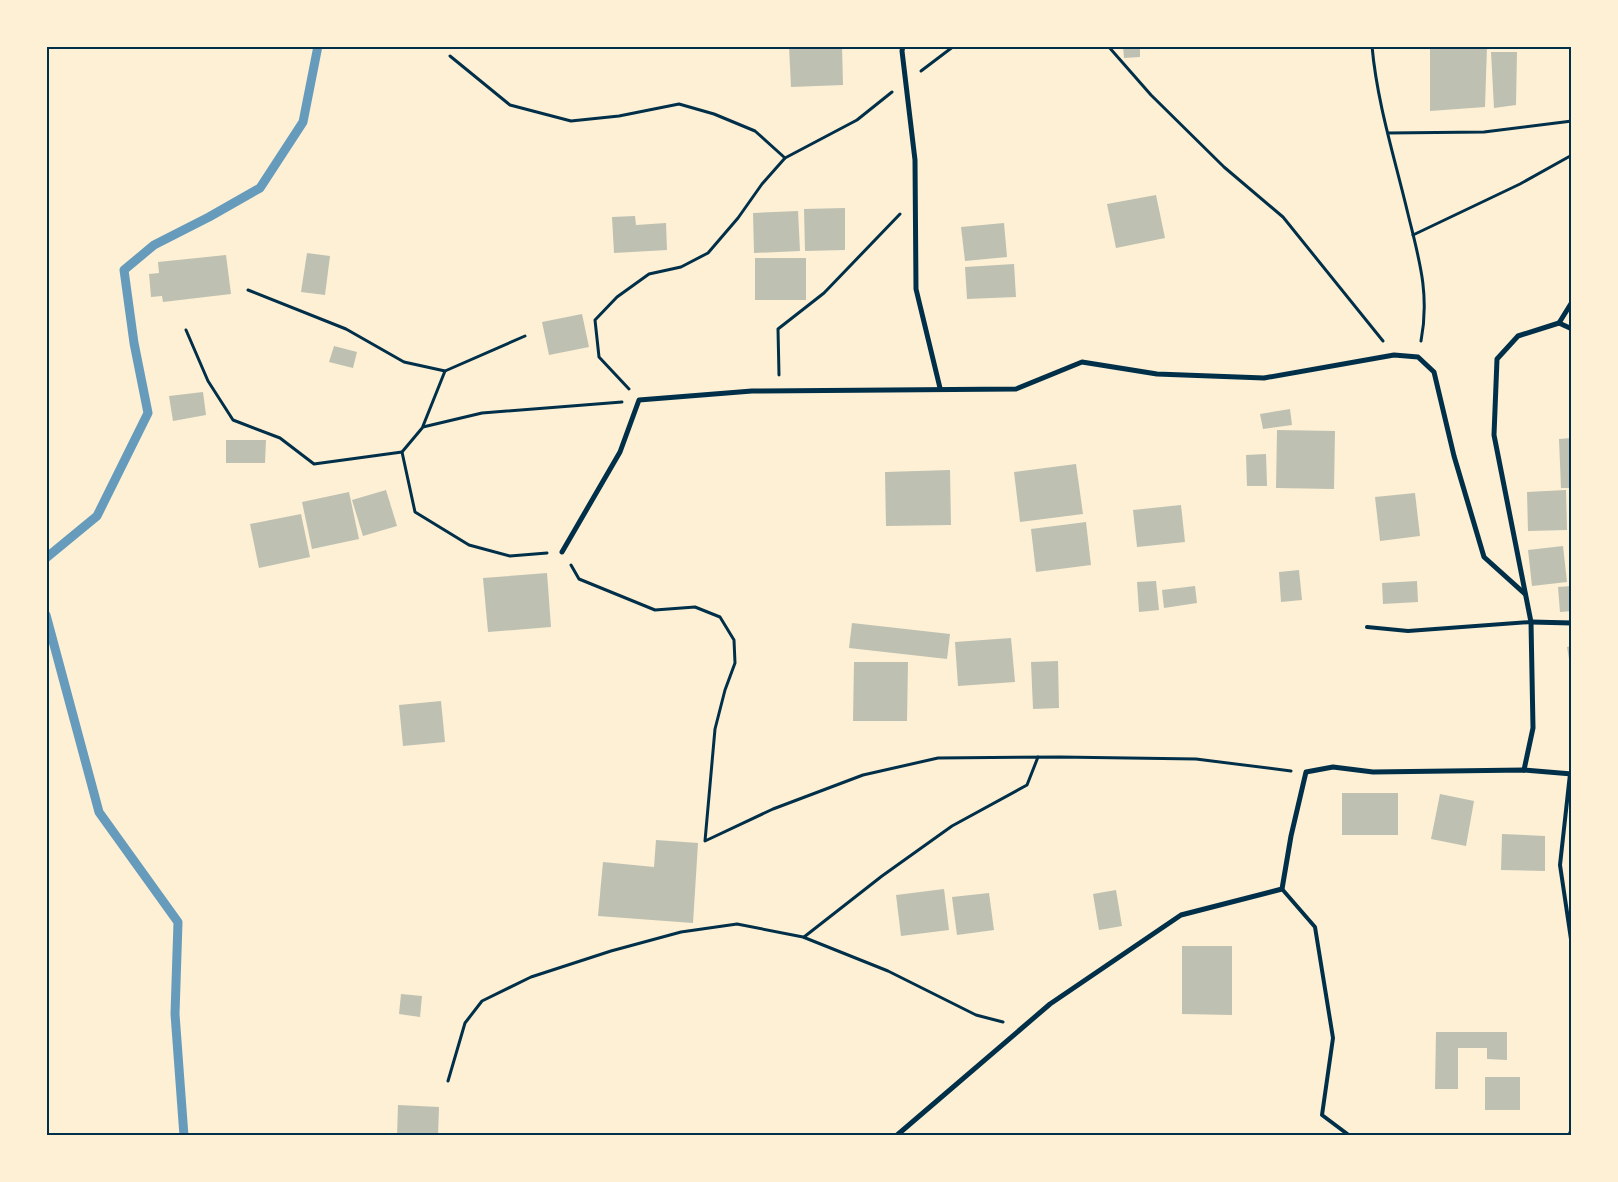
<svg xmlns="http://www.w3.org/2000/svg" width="1618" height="1182" viewBox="0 0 1618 1182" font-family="Karla,sans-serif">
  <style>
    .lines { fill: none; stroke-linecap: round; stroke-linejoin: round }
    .stream { stroke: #669bbc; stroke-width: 9 }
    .building { fill: #bec0b2 }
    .path { stroke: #003049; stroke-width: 3 }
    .service { stroke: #003049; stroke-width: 4 }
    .minor { stroke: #003049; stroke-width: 5 }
    .neatline { fill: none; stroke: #003049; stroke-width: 2 }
  </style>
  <rect width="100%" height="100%" fill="#fdf0d5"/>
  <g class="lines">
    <!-- stream -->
    <g class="stream">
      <path d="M46,558L97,516L148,413L134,343L124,270L154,245L209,217L260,188L303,122L318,46"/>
      <path d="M46,615L99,812L178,922L175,1014L184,1136"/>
    </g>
  </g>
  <!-- building -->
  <g class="building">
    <path d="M789,46H842L843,85L791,87Z"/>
    <path d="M1123,46H1140V57L1124,58Z"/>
    <path d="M1430,46H1487L1485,107L1430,111Z"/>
    <path d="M1491,52H1517L1516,105L1494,108Z"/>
    <path d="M1156,195L1165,238L1116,248L1107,204Z"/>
    <path d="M845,208V250L805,251L804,209Z"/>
    <path d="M798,211L800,251L754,253L753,213Z"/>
    <path d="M635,216L636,225L666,223L667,250L614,253L612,217Z"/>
    <path d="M1004,223L1007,257L965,261L961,227Z"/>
    <path d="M307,253L330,256L325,295L301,292Z"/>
    <path d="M226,255L231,294L163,302L162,296L151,297L149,274L159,273L158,262Z"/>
    <rect x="755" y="258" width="51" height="42"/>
    <path d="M1014,264L1016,297L967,299L965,267Z"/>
    <path d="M582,314L589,347L549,355L542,322Z"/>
    <path d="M334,346L357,352L353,368L329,362Z"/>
    <path d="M203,392L206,415L173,421L169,396Z"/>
    <path d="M1290,409L1292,425L1263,429L1260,414Z"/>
    <path d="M1277,430L1335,431L1334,489L1276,488Z"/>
    <path d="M1572,438V488H1561L1559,439Z"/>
    <path d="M226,440H266L265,463H226Z"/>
    <path d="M1266,454L1267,486H1247L1246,455Z"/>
    <path d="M1076,464L1083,514L1020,522L1014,472Z"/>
    <path d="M950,470L951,525L886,526L885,472Z"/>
    <path d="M386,490L397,526L363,536L352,500Z"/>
    <path d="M1566,490L1567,530L1528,531L1527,492Z"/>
    <path d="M349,492L359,539L312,549L302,502Z"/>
    <path d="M1415,493L1420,536L1380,541L1375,497Z"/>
    <path d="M1181,505L1185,542L1137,547L1133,510Z"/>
    <path d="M301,514L310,557L259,568L250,524Z"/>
    <path d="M1086,522L1091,565L1036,572L1031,529Z"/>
    <path d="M1563,546L1567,582L1532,586L1528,550Z"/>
    <path d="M1299,570L1302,600L1281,602L1279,572Z"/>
    <path d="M547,573L551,627L488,632L483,578Z"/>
    <path d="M1156,581L1159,610L1139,612L1137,582Z"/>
    <path d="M1417,581L1418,602L1383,604L1382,583Z"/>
    <path d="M1195,586L1197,603L1164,608L1162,590Z"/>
    <path d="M1572,586V611L1560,612L1558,587Z"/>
    <path d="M852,623L950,634L947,659L849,648Z"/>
    <path d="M1011,638L1015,682L958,686L955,642Z"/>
    <path d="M1572,646V671H1571L1567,647Z"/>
    <path d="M1058,661L1059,708L1033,709L1031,662Z"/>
    <path d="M854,662H908L907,721H853Z"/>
    <path d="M441,701L445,742L403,746L399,705Z"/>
    <rect x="1342" y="793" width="56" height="42"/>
    <path d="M1440,794L1474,801L1466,846L1431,839Z"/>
    <path d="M1502,834L1545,836V871L1501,870Z"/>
    <path d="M656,840L698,843L693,923L598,916L603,862L654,867Z"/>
    <path d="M944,889L949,930L901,936L896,895Z"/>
    <path d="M1116,890L1122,926L1099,930L1093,894Z"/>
    <path d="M989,893L994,930L957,935L952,897Z"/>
    <path d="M1182,946H1232V1015L1182,1014Z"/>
    <path d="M401,994L422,996L420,1017L399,1014Z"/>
    <path d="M1436,1032H1507V1060L1487,1059V1048H1458V1089H1435Z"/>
    <rect x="1485" y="1077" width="35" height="33"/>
    <path d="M398,1105L439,1107L438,1136H397Z"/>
  </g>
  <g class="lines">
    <!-- path -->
    <g class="path">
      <path d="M1108,46L1151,95L1224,167L1283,217L1383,341"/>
      <path d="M1372,46C1377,103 1395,159 1408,214C1419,259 1430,294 1421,341"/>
      <path d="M450,56L510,105L571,121L619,116L679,104L714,114L755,131L785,158"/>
      <path d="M921,71L954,46"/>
      <path d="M1388,133L1484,132L1572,121"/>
      <path d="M1413,235L1520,184L1572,155"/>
      <path d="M248,290L346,329L404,362L445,371L423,426"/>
      <path d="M186,330L208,381L233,420L280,438L314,464L402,452"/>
      <path d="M445,371L525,336"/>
      <path d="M779,375L778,329L824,293L900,214"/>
      <path d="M629,389L599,357L595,320L617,297L649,274L681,267L708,253L738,218L762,184L785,158L857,120L892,92"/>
      <path d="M547,553L510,556L469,545L415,512L402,452L423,427L482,413L622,402"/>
      <path d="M571,565L579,579L655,610L695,607L720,617L734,640L735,663L725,690L715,729L705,841L773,809L863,775L938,758L1060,757L1196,759L1291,771"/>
      <path d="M804,937L882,876L952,826L1027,785L1038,757"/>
      <path d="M448,1081L465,1023L482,1001L531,977L611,951L681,932L737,924L803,937L888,971L976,1015L1003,1022"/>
    </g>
    <!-- service -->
    <g class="service">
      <path d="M1367,627L1408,631L1531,622"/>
      <path d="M1570,774L1560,865L1572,946"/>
      <path d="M1282,889L1315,927L1333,1038L1322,1115L1350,1136"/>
      <path d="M1569,1136L1572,1129"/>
    </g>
    <!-- minor -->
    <g class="minor">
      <path d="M903,46L902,51L915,160L916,289L940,388"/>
      <path d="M1559,323L1572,302"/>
      <path d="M562,552L620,452L639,400L752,391L1016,389L1082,362L1157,374L1264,378L1394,355L1418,357L1434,372L1454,456L1484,557L1525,594"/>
      <path d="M1531,622L1572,623"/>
      <path d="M1524,770L1533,728L1531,622L1494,435L1497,359L1518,336L1559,323L1572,329"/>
      <path d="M896,1136L1050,1004L1181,915L1282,889L1291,836L1306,772L1333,767L1373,772L1524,770L1572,774"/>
    </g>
  </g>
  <!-- border -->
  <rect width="1618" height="1182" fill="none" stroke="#fdf0d5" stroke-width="95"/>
  <rect x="48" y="48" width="1522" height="1086" class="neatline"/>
</svg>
